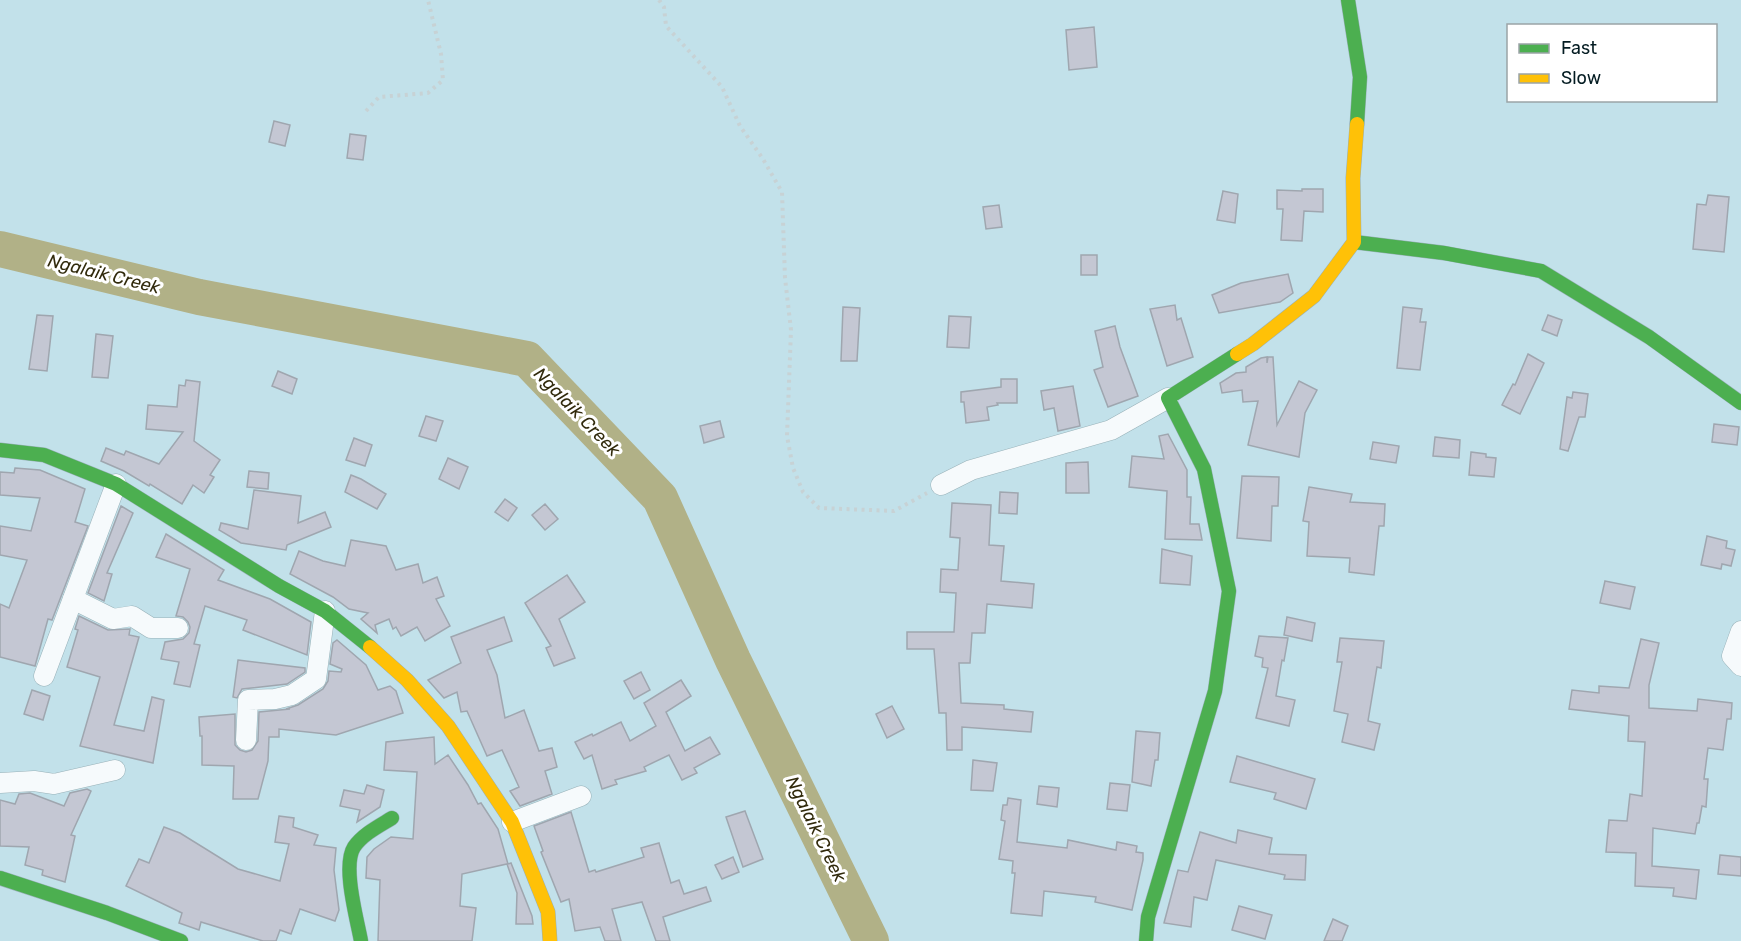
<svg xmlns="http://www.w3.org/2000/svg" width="1741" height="941" viewBox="0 0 1741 941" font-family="Rubik,sans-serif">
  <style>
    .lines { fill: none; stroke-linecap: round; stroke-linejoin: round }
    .river { stroke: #b1b187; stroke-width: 36 }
    .building { fill: #c4c7d3; stroke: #9fa6af; stroke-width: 1.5 }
    .street-casing { stroke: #98b1b8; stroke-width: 21 }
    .fast-casing { stroke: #98b1b8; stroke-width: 15 }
    .slow-casing { stroke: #98b1b8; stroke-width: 15 }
    .path { stroke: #c7d2d5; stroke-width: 4; stroke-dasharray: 3 4.5; stroke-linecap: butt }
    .street { stroke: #f6fafc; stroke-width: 20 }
    .fast { stroke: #4caf50; stroke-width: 14 }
    .slow { stroke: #ffc107; stroke-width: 14 }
    .labels { text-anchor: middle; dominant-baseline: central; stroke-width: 6; stroke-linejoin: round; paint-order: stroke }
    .water-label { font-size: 18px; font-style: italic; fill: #312a0c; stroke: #fff }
  </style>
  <rect width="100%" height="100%" fill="#c2e1ea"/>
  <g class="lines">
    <!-- river -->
    <path class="river" d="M0,249L199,297L527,359L660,498L733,660L871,941"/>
  </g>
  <!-- building -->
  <g class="building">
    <path d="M1094,27L1097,67L1069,70L1066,30Z"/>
    <path d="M274,121L290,125L285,146L269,142Z"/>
    <path d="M350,134L366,136L363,160L347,158Z"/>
    <path d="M1302,189H1323V212L1304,211L1302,241L1281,240L1283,209H1277V190L1302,191Z"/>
    <path d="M1223,191L1238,194L1235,223L1217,220Z"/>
    <path d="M1708,195L1729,197L1724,252L1693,249L1697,204L1706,205Z"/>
    <path d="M999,205L1002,227L986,229L983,207Z"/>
    <rect x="1081" y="255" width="16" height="20"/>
    <path d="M1288,274L1293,293L1280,302L1219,313L1212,295L1241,283Z"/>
    <path d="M1175,305L1177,320L1181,318L1193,357L1167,366L1150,309Z"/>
    <path d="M843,307L860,308L857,361H841Z"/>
    <path d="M1403,307L1422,309L1420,322H1426L1420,370L1397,368Z"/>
    <path d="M37,315L53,316L47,371L29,369Z"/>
    <path d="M1548,315L1562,320L1557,336L1542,330Z"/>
    <path d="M949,316L971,317L969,348L947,347Z"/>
    <path d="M1115,326L1120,347L1138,396L1108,407L1094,370L1103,367L1095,331Z"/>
    <path d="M96,334L113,336L108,378L92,377Z"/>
    <path d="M1528,354L1544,363L1520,414L1502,405L1513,384L1515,385Z"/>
    <path d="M1267,357V363L1268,357H1273L1277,425L1299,381L1317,390L1305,413L1299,457L1248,445L1258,401L1243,402L1242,390L1222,393L1220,383L1236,373L1246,372V367L1261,358Z"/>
    <path d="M278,371L297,379L292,394L272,386Z"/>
    <path d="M1001,379H1017V403H997L998,405L987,407L989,420L966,423L964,402H961V392L1001,387Z"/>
    <path d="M186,380L200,382L194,441L220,460L210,475L214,477L204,493L193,485L182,504L150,484L149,486L124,471L101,461L106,448L124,455L126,451L159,464L183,432L146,429L148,405L177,407L179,385L185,386Z"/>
    <path d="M1073,386L1080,426L1058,431L1054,408L1044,410L1041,391Z"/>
    <path d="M1573,392L1588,394L1585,417H1579L1568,451L1560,449L1567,397L1572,398Z"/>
    <path d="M426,416L443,421L436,441L419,436Z"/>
    <path d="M720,421L724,437L704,443L700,426Z"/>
    <path d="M1714,424L1739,427L1737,445L1712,442Z"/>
    <path d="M1168,434L1187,470V497H1191L1190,524H1199L1202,540L1165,539L1167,491L1129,487L1132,456L1164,459L1159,436Z"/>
    <path d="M1435,437L1460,440L1459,458L1433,456Z"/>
    <path d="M354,438L372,445L365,466L346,460Z"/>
    <path d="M1373,442L1399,446L1396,463L1370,459Z"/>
    <path d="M1471,452L1486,454V457L1496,458L1494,477L1469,475Z"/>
    <path d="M448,458L468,467L459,489L439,479Z"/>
    <path d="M1088,462L1089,493H1066V463Z"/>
    <path d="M15,468L40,470L85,489L75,522L88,526L52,620L48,619L35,666L0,657V604L9,608L27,560L0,555V526L31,531L40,498L0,495V472L14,473Z"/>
    <path d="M249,471L269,473L268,489L247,487Z"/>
    <path d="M351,475L361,479L386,494L377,509L345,492Z"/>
    <path d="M1242,476L1279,477L1278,506H1272L1271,541L1237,538Z"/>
    <path d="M1309,487L1352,494L1350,502L1385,504L1384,526H1379L1374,575L1349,572L1350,558L1307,556L1309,522L1303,521Z"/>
    <path d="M254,490L301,496L298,523L325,512L331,527L287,545L286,550L241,543L219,530L221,523L248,529Z"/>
    <path d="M1000,492L1018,493L1017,514L999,513Z"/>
    <path d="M505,499L517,508L508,521L495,512Z"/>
    <path d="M952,503L991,505L989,545L1004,546L1001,581L1034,584L1032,608L987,604L985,633H972L970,663H959L961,703L1004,705V709L1033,712L1031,732L962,727V750H947L946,713H939L934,649H907V632H954L956,593L940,592L941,569L958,570L960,538L950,537Z"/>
    <path d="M545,504L558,519L545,530L532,515Z"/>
    <path d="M121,506L133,513L107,573L112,574L104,601L88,593Z"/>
    <path d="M166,534L224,570L218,580L270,599L311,622L307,655L243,630L247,620L205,606L194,644L200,645L190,687L174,684L179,662L161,659L165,642L183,639L189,633L190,627L188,622L183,617L176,616L190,569L156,557Z"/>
    <path d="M1707,536L1727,541L1726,548L1735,550L1731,566L1722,564L1721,569L1701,565Z"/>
    <path d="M351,540L386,546L396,570L418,564L423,583L437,577L444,596L436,599L450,626L425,641L417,627L401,636L396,627L393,629L389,619L375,625L377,633L361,619L368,613L349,609L333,597L290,574L299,551L323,561L345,566Z"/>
    <path d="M1162,549L1192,556L1190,585L1160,583Z"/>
    <path d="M567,575L585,602L559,619L575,658L554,666L546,648L551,646L525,603Z"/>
    <path d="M1605,581L1635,587L1630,609L1600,603Z"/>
    <path d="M79,616L108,630L130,629L129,635L139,637L114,725L144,731L152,697L164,700L153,763L80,746L100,677L67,667L78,630L75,629Z"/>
    <path d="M504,617L512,641L487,650L497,675L505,718L524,710L539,751L552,748L557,767L545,771L552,794L520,806L510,791L519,787L502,750L487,756L467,711L461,712L457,692L444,698L428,680L461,663L451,637Z"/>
    <path d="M1287,617L1315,623L1312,641L1284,635Z"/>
    <path d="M1259,636L1288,638L1284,661L1282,660L1276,696L1295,700L1289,726L1256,718L1268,668L1262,667L1263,658L1255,656Z"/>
    <path d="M1340,638L1384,641L1381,668L1377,667L1368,721L1380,724L1374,750L1342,742L1348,714L1334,711L1342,662H1337Z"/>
    <path d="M1641,639L1659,643L1649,685V708L1697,711L1698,699L1732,703L1731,719H1727L1723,750L1708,748L1704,779H1708L1706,807L1702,806L1699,823H1697L1695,834L1653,828L1652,866L1699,870L1696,899L1673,896L1674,888L1635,886L1636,853L1606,852L1609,820L1627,821L1630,794L1642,796L1645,742L1628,741L1629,716L1569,709L1572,690L1599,693V686L1629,688Z"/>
    <path d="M337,640L366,665L378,690L390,686L396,691L403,713L336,735L279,729V737H269L268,761L258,799H233L234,766L202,765V736H200L199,717L235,714V745L240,750L246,752L252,750L258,741L259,712L290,709H286L298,705L323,689L328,681L329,671L341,672L342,669L330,664L333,643Z"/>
    <path d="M238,660L305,668V672L287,684L242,689L237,698L233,697Z"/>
    <path d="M641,672L650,690L634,699L624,681Z"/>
    <path d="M681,680L691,696L666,712L685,751L710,737L720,754L694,768L697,773L682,780L669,755L644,767L646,771L615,780L617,784L602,789L592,755L584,759L575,742L592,734L593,736L621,722L630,741L656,726L644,703Z"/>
    <path d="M32,690L50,696L43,720L24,714Z"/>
    <path d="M892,706L904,729L887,738L876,714Z"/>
    <path d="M1136,731L1160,733L1158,760H1155L1151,786L1132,782Z"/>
    <path d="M434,737L435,764L448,755L468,785L478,804L481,803L498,829L508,864L511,863L532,916L533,924H516L517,893L507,864L462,874L460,906L476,908L472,941H378L380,880L366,878L367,857L374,849L391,837L413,839L417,772L384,770L386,742Z"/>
    <path d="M1237,756L1315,779L1306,809L1274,799L1276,793L1230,782Z"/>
    <path d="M973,760L997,763L993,791L971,790Z"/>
    <path d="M1110,783L1130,785L1127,811L1107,809Z"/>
    <path d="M367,785L384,790L380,807L357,822L360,810L340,806L344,790L364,794Z"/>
    <path d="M1039,786L1059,788L1057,807L1037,804Z"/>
    <path d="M87,789L91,791L71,835L75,836L65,882L42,875L43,870L25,865L29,847L0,846V800L15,804L19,794L30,793L64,806L70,793Z"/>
    <path d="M1008,798L1021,800L1017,842L1067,848L1068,840L1116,850L1117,842L1137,846L1136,852L1143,853V860L1132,910L1095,902L1096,897L1044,891L1042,916L1011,913L1015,873H1012L1013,861L999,859L1005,821L1001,820L1003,805H1007Z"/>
    <path d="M745,811L763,859L743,867L726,817Z"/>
    <path d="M571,812L589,872L595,870L596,872L644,857L641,848L659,843L671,883L679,880L684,894L706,887L711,901L663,917L670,941H656L642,902L612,909L621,941H605L600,927L575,931L569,899L561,902L541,852L543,851L534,826Z"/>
    <path d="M279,816L294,818L293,827L318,835L314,845L336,848L334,870L339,910L335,921L300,909L291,934L280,930L276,941H263L201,922L199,930L179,923L182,913L126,886L139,859L149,863L164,827L180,833L238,869L280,881L289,844L275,842Z"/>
    <path d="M1238,830L1272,838L1269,854L1306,855L1305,880L1284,879L1285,875L1216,860L1207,900L1194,897L1191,927L1164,923L1178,870L1188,872L1200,832L1236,843Z"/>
    <path d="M1720,855L1741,857V876L1718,874Z"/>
    <path d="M733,857L739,872L722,879L715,865Z"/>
    <path d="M1239,906L1272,915L1265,939L1232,930Z"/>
    <path d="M1333,919L1348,926L1342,941H1324Z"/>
  </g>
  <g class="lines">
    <!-- street casing -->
    <g class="street-casing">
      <g id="street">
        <path d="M941,485L971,470L1111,430L1168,398"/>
        <path d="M73,599L113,619L132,616L151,628H178"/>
        <path d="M1741,631L1732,656L1741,666"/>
        <path d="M44,676L116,484"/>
        <path d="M246,740L248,700L275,699L292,695L316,679L325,611"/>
        <path d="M0,783L34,781L54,784L115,770"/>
        <path d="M512,822L581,796"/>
      </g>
    </g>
    <!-- fast casing -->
    <g class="fast-casing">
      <g id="fast">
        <path d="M1348,0L1360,77L1357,124"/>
        <path d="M1354,242L1444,253L1541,271L1649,337L1741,403"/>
        <path d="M0,450L44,455L116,484L279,586L325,611L370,647"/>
        <path d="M0,878L107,913L181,941"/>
        <path d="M361,941C357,919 342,866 354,847C363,834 379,826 392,818"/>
        <path d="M1146,941L1148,917L1215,691L1229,591L1204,469L1168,398L1237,354"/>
      </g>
    </g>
    <!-- slow casing -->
    <g class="slow-casing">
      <g id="slow">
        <path d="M1237,354L1253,344L1314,296L1354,242L1353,178L1357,124"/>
        <path d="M370,647L407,680L448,726L512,822L548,912L550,941"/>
      </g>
    </g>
    <!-- path -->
    <g class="path">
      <path d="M659,0L664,7L666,26L722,87L740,126L763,159L782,192L785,278L791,330L787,436L793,468L803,492L819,508L894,511L927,493"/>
      <path d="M366,111L379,97L428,93L443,80L441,54L428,0"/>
    </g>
    <!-- street -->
    <use href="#street" class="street"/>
    <!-- fast -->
    <use href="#fast" class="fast"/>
    <!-- slow -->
    <use href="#slow" class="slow"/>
  </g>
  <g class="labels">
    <!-- water labels -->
    <g class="water-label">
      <text transform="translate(104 274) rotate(14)">Ngalaik Creek</text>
      <text transform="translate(577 412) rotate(46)">Ngalaik Creek</text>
      <text transform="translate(816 829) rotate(64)">Ngalaik Creek</text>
    </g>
  </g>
  <!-- legend -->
  <rect x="1507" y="24" width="210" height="78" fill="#ffffff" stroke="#9ba4a7" stroke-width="1.5"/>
  <rect x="1519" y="44" width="30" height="9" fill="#4caf50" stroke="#9ba4a7" stroke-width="1.5"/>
  <text x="1561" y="54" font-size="18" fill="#041c22">Fast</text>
  <rect x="1519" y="74" width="30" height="9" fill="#ffc107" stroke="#9ba4a7" stroke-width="1.5"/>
  <text x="1561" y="84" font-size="18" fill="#041c22">Slow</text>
</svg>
